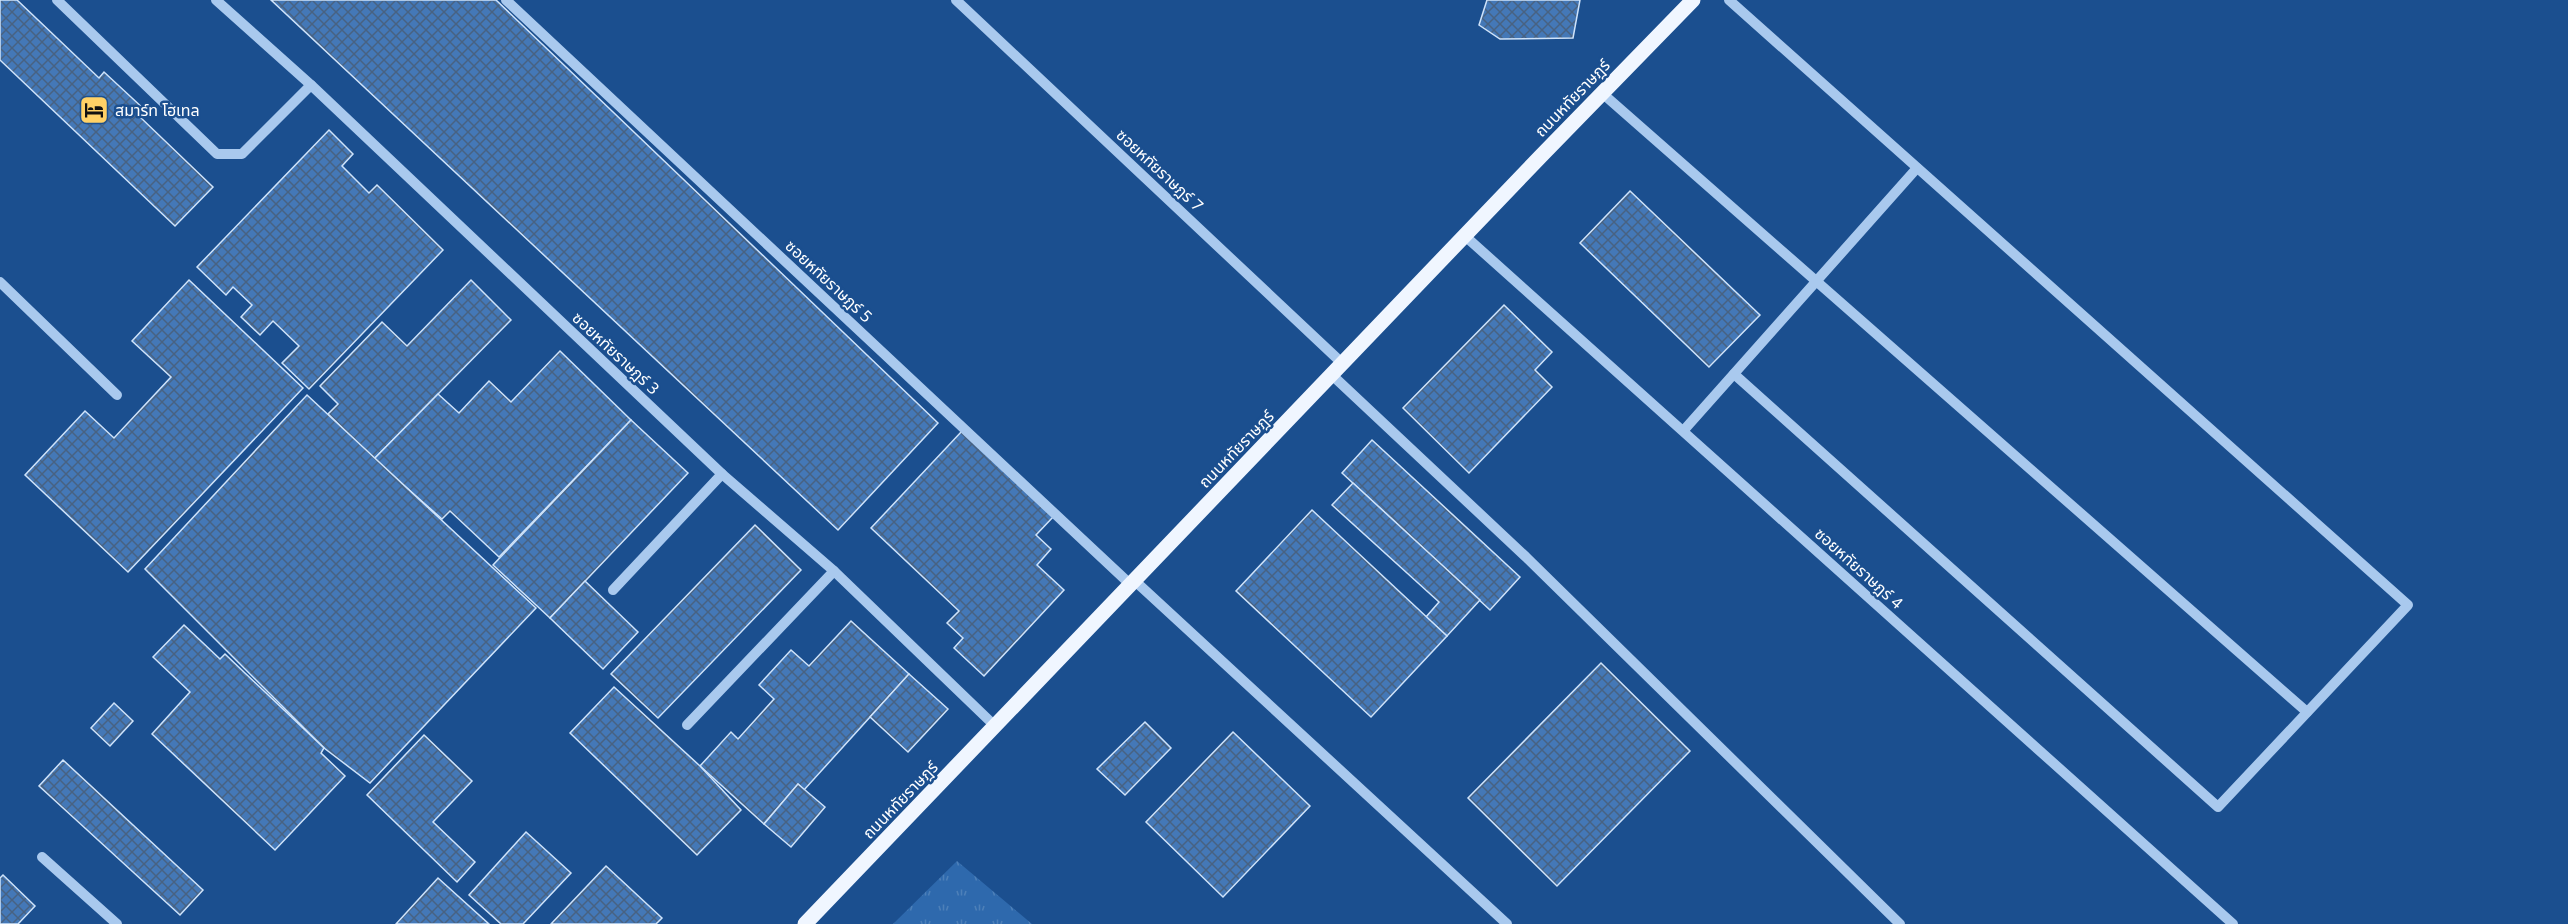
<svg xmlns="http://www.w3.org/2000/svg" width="2568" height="924" viewBox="0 0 2568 924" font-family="'Noto Sans','Noto Sans Thai',sans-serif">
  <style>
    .grass { fill: url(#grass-tufts) }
    .building { fill: url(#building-cross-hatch); stroke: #cfe3fa; stroke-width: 1.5 }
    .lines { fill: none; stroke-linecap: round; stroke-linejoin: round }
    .minor { stroke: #a9c9ee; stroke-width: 10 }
    .major { stroke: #f0f6ff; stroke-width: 15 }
    .labels { text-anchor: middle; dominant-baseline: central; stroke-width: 5; stroke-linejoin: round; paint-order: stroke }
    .street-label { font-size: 16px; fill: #fff; stroke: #1b4f8f }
    .poi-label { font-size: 16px; fill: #fff; stroke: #1b4f8f; text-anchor: start }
  </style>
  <defs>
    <pattern id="grass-tufts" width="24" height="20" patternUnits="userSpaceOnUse" patternTransform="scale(1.5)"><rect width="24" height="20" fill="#2e69ad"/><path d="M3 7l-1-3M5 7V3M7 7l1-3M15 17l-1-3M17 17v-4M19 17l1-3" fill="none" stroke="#4d80b9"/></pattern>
    <pattern id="building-cross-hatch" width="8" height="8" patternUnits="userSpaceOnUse" patternTransform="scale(1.5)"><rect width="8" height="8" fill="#4478b7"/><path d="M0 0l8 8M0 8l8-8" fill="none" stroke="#486282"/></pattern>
  </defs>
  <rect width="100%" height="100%" fill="#1b4f8f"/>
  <!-- grass -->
  <path class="grass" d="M957,861L1032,924H893Z"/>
  <!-- building -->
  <g class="building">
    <path d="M0,0H17L99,78L104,72L145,110L140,117L213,187L175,226L0,60Z"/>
    <path d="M271,0H496L938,423L838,530Z"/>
    <path d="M1487,0H1580L1573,38L1500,39L1479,25Z"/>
    <path d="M329,130L353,154L342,166L369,193L377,185L443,250L309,389L282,363L299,346L273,321L260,335L241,317L252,305L233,287L226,295L197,267Z"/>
    <path d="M1630,191L1760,315L1709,367L1580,243Z"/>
    <path d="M189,280L303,388L128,572L25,475L85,411L114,438L171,377L132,341Z"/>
    <path d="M471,280L511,320L374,459L328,414L338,404L320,386L382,322L407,346Z"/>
    <path d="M1504,305L1552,352L1535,370L1552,387L1469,473L1403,408Z"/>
    <path d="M560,351L631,420L499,557L450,511L442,519L374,459L438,394L459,413L489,381L511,402Z"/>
    <path d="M307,395L536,608L370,783L324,748L145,569Z"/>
    <path d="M631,420L688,473L550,618L493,565Z"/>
    <path d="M962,431L1053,517L1036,535L1051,549L1037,565L1064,590L984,676L954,648L963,638L947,623L959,611L871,528Z"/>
    <path d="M1372,440L1520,577L1490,610L1342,473Z"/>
    <path d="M1353,483L1480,600L1447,636L1426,617L1439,602L1332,505Z"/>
    <path d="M1312,510L1447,636L1371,717L1236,591Z"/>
    <path d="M755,525L801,570L658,718L611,674Z"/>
    <path d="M585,581L638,632L603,669L550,618Z"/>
    <path d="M851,621L909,674L804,790L798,784L764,824L700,766L731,732L738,739L774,699L759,685L791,650L809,666Z"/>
    <path d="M184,625L220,659L225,654L324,748L321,753L345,776L275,850L152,734L190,692L153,657Z"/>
    <path d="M1601,663L1690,751L1557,886L1468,798Z"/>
    <path d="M909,674L948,709L908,752L870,717Z"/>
    <path d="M614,687L700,766L741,810L697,855L570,733Z"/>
    <path d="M114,703L133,721L110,746L91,728Z"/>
    <path d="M1145,722L1171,748L1125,795L1097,769Z"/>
    <path d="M1233,732L1310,806L1223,897L1146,822Z"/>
    <path d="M424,735L472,781L433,822L475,862L457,882L367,795Z"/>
    <path d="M63,760L203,890L180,915L39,786Z"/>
    <path d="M798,784L825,807L791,847L764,824Z"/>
    <path d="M526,832L571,873L523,924H501L469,895Z"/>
    <path d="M606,866L662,918L656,924H551Z"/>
    <path d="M3,875L35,906L18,924H0V878Z"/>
    <path d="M438,878L489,924H396Z"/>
  </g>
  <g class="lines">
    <!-- minor -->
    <g class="minor">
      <path d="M57,0L217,154H242L311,85"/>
      <path d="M216,0L311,85L722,474L834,571L996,727"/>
      <path d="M506,0L1131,585"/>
      <path d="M956,0L1343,364"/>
      <path d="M1729,0L2408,605L2218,807L1734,374"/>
      <path d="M1602,93L2307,712"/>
      <path d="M1465,236L2233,924"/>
      <path d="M0,282L117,395"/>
      <path d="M1332,375L1526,557L1900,924"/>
      <path d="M1684,430L1917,168"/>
      <path d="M1135,581L1507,924"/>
      <path d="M613,590L722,474"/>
      <path d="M687,725L834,571"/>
      <path d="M42,857L117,924"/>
    </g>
    <!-- major -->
    <path class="major" d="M805,924L1540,157L1693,0"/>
  </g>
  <!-- icons -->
  <defs>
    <g id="hotel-square" transform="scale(1.5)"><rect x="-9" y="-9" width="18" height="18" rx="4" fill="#ffd166" stroke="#1b4f8f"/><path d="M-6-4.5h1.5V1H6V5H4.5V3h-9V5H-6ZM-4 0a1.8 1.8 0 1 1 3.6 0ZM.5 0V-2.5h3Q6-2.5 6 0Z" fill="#111"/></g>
  </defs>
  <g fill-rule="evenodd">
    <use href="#hotel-square" x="94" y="110"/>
  </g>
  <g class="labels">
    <!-- street labels -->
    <g class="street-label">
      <text transform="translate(1572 98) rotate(-46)">ถนนหทัยราษฎร์</text>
      <text transform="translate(1160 170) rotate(43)">ซอยหทัยราษฎร์ 7</text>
      <text transform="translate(829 281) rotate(43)">ซอยหทัยราษฎร์ 5</text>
      <text transform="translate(616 353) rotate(43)">ซอยหทัยราษฎร์ 3</text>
      <text transform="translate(1236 449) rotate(-46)">ถนนหทัยราษฎร์</text>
      <text transform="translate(1859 568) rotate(42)">ซอยหทัยราษฎร์ 4</text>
      <text transform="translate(900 800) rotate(-46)">ถนนหทัยราษฎร์</text>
    </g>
    <!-- poi labels -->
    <g class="poi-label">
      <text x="115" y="110">สมาร์ท โฮเทล</text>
    </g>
  </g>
</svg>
